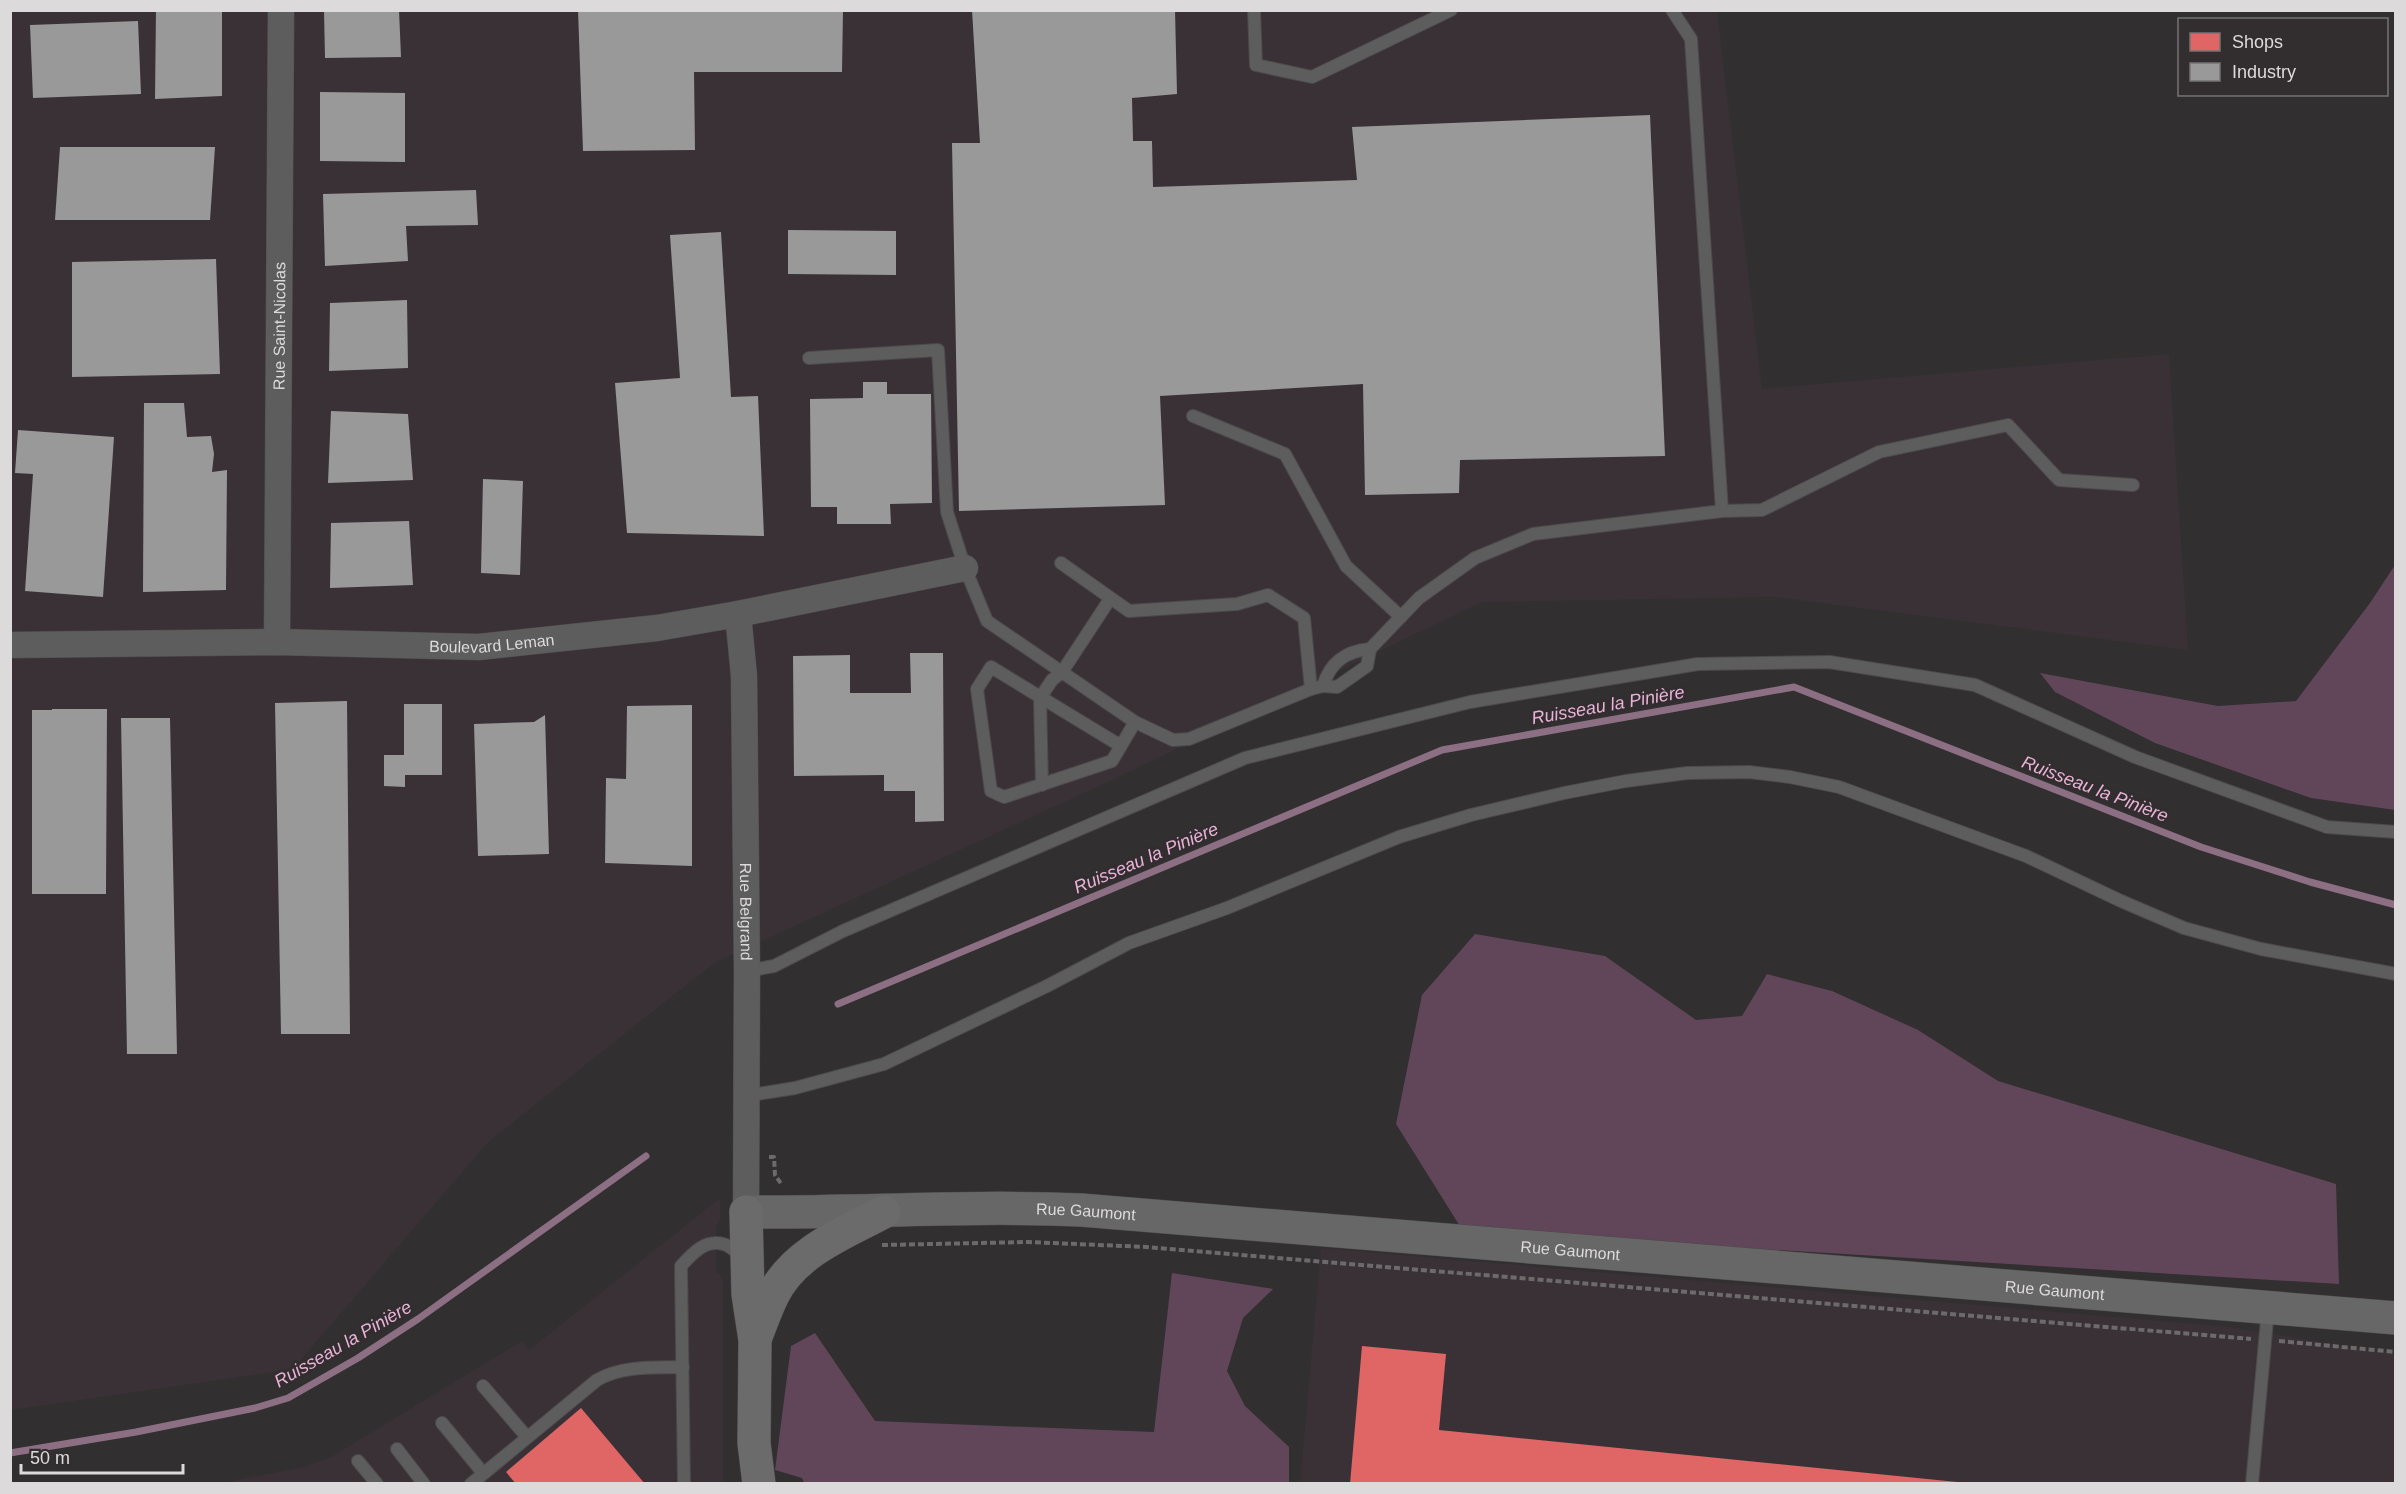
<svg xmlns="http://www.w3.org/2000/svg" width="2406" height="1494" viewBox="0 0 2406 1494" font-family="Helvetica,sans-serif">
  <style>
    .built { fill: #3a3137 }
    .forest { fill: #614659 }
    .shops { fill: #e06666 }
    .industry { fill: #999 }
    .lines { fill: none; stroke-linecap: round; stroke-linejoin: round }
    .stream { stroke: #8c6f83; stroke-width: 7 }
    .lane-casing { stroke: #4d4a4c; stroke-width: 14 }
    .street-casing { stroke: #4d4a4c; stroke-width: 27 }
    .secondary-casing { stroke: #4d4a4c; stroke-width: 34 }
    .highway-casing { stroke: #4d4a4c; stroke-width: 34 }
    .path { stroke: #6c6a6b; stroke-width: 4; stroke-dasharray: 6 3; stroke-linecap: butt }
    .lane { stroke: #5d5d5d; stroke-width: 12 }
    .street { stroke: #5d5d5d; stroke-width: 26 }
    .secondary { stroke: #676767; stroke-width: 33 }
    .highway { stroke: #6c6b6c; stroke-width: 33 }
    .labels { text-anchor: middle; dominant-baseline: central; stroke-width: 6; stroke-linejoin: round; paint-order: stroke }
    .street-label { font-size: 16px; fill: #dddadc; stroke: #322e30 }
    .water-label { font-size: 18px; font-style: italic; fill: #e9b2d7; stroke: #322e30 }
  </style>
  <rect width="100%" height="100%" fill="#312f30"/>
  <!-- built -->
  <g class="built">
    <path d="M10,11H1717L1762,389L2169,354L2188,650L1776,597L1482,602L1110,781L714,963L487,1143L293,1369L11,1410Z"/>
    <path d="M720,1198V1220L716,1225V1271L723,1279V1483L217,1484L303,1467L331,1457L522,1341L529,1350Z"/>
    <path d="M1321,1248L2229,1327L2395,1354V1483L1300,1484Z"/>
  </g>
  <!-- forest -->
  <g class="forest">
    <path d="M2395,565V810L2311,798L2155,743L2055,692L2040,673L2218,706L2296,701L2370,603Z"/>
    <path d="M1475,934L1605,956L1696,1020L1742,1016L1767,974L1832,991L1918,1030L1998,1081L2336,1184L2339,1284L1463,1231L1396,1124L1422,995Z"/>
    <path d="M1172,1273L1273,1289L1243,1318L1227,1371L1245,1406L1289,1447V1483L805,1484L802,1478L775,1470L791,1346L815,1333L875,1421L1154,1432Z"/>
  </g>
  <!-- shops -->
  <g class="shops">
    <path d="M1362,1346L1446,1354L1439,1430L1977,1484H1350Z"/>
    <path d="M581,1408L645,1484H516L506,1472Z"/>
  </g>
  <!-- industry -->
  <g class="industry">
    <path d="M156,10H222V96L155,99Z"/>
    <path d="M324,10H399L401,57L325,58Z"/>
    <path d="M578,10H843L842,72H694L695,150L583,151Z"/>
    <path d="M972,10H1175L1177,94L1132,98L1133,141H1152L1153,187L1357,180L1352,127L1650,115L1665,456L1460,460L1459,493L1365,495L1363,384L1160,396L1165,505L959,511L952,143H980Z"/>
    <path d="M138,21L141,94L33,98L30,25Z"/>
    <path d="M320,92L405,93V162L320,161Z"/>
    <path d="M60,147H215L210,220H55Z"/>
    <path d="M476,190L478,225L406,226L408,261L325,266L323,194Z"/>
    <path d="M788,230L896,231V275L788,274Z"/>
    <path d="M721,232L731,397L758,396L764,536L627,533L615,383L680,378L670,235Z"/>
    <path d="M216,259L220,374L72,377V262Z"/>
    <path d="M407,300L408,368L329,371L330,303Z"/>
    <path d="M863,382H887V394H931L932,503L890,504L891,524H837V507H811L810,399L863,398Z"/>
    <path d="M144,403H184L187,437L211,436L214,454L212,472L227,470L226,590L143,592Z"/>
    <path d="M331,411L408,414L413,480L328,483Z"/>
    <path d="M18,430L114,437L103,597L25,591L33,474L15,473Z"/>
    <path d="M483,479L523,481L520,575L481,573Z"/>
    <path d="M409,521L413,585L330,588L331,523Z"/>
    <path d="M910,653H943L944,821L915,822V791H884V775L794,776L793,656L850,655V693H911Z"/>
    <path d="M347,701L350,1034H281L275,703Z"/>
    <path d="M404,704H442V775H405V787L384,786V755H404Z"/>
    <path d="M692,705V866L605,863L606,778L626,779L627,706Z"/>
    <path d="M52,709H107L106,894H32V710H52Z"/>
    <path d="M545,715L549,854L478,856L474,724L534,722Z"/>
    <path d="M121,718H170L177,1054H127Z"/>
  </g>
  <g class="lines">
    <!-- stream -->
    <g class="stream">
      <path d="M838,1004L1442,750L1794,687L2201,847L2310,882L2396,905"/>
      <path d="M10,1453L136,1432L255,1408L288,1398L358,1358L418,1319L646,1156"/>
    </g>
    <!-- lane casing -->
    <g class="lane-casing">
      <g id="lane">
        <path d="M1254,10L1256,65L1312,77L1451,10"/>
        <path d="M809,358L938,350L947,512L965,568L987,621L1135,722L1173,740L1189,739L1311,689L1304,618L1268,595L1237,604L1129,611L1061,563"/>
        <path d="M1193,416L1285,454L1346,566L1401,617"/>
        <path d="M1722,511L1762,510L1879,452L2008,425L2059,480L2133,485"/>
        <path d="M1370,649L1419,598L1475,558L1533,534L1722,511L1691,39L1672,10"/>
        <path d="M1311,689L1323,686L1337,687L1367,666L1370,649C1345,651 1330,663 1323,686"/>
        <path d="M1121,746L991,667L977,689L991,791L1004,797L1112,761L1135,722"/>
        <path d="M1042,785L1040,698L1052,680L1062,672L1110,599"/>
        <path d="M747,971L774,966L843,931L1245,758L1470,702L1698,664L1829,662L1975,685L2135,757L2327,827L2396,832"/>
        <path d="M745,1096L795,1088L884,1064L1047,986L1129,943L1227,908L1399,837L1471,815L1564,793L1626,781L1687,773L1749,772L1790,777L1839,787L2026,856L2121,901L2184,928L2261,949L2396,974"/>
        <path d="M483,1386L527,1437"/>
        <path d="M442,1423L483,1473"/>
        <path d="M397,1449L424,1484"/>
        <path d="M358,1461L377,1484"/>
        <path d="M471,1484L597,1380C624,1365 654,1368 683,1367"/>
        <path d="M684,1484L681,1266C692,1254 705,1239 723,1244C730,1245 738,1254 744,1258"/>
        <path d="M2252,1484L2268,1309"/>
      </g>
    </g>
    <!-- street casing -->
    <g class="street-casing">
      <g id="street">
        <path id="s1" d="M738,614L744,676L747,971L746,1212"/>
        <path id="s2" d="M277,642L281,10"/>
        <path id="s3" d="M10,645L277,642L479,647L657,628L738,614L965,568"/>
      </g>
    </g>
    <!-- secondary casing -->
    <g class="secondary-casing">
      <g id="secondary">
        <path id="s4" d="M746,1212C858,1213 969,1205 1081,1210L2396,1318"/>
      </g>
    </g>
    <!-- highway casing -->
    <g class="highway-casing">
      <g id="highway">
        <path d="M746,1212L748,1294L755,1340L754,1443L759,1484"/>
        <path d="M755,1339C761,1324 766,1309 773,1295C794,1252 844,1233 884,1212"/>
      </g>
    </g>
    <!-- path -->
    <g class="path">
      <path d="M769,1157H774L775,1175L782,1185"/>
      <path d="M882,1245L1028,1242L1146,1247L2251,1339"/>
      <path d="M2279,1341L2396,1352"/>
    </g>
    <!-- lane -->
    <use href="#lane" class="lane"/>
    <!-- street -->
    <use href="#street" class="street"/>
    <!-- secondary -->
    <use href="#secondary" class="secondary"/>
    <!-- highway -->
    <use href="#highway" class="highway"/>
  </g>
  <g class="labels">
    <!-- street labels -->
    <g class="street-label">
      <text stroke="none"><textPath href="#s2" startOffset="316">Rue Saint-Nicolas</textPath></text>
      <text stroke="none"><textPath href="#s3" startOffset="482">Boulevard Leman</textPath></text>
      <text stroke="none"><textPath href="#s1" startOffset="298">Rue Belgrand</textPath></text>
      <text stroke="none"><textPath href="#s4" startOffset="340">Rue Gaumont</textPath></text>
      <text stroke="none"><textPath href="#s4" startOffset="826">Rue Gaumont</textPath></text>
      <text stroke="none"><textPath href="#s4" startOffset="1312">Rue Gaumont</textPath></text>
    </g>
    <!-- water labels -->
    <g class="water-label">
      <text transform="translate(1608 705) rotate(-10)">Ruisseau la Pinière</text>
      <text transform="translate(2095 789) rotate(21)">Ruisseau la Pinière</text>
      <text transform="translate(1146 858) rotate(-23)">Ruisseau la Pinière</text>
      <text transform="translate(343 1344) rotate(-30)">Ruisseau la Pinière</text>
    </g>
  </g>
  <!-- border -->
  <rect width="2406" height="1494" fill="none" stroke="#dddadc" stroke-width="24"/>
  <!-- legend -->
  <rect x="2178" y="18" width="210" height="78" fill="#322e30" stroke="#767375" stroke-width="1.5"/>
  <rect x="2190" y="33" width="30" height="18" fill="#e06666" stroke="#767375" stroke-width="1.5"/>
  <text x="2232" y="48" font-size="18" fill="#dddadc">Shops</text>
  <rect x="2190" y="63" width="30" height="18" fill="#999999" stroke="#767375" stroke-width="1.5"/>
  <text x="2232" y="78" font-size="18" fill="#dddadc">Industry</text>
  <!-- scale -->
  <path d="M21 1464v9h162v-9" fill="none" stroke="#dddadc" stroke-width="3"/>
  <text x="30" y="1464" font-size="18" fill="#dddadc" stroke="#322e30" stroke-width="4.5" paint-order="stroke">50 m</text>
</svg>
